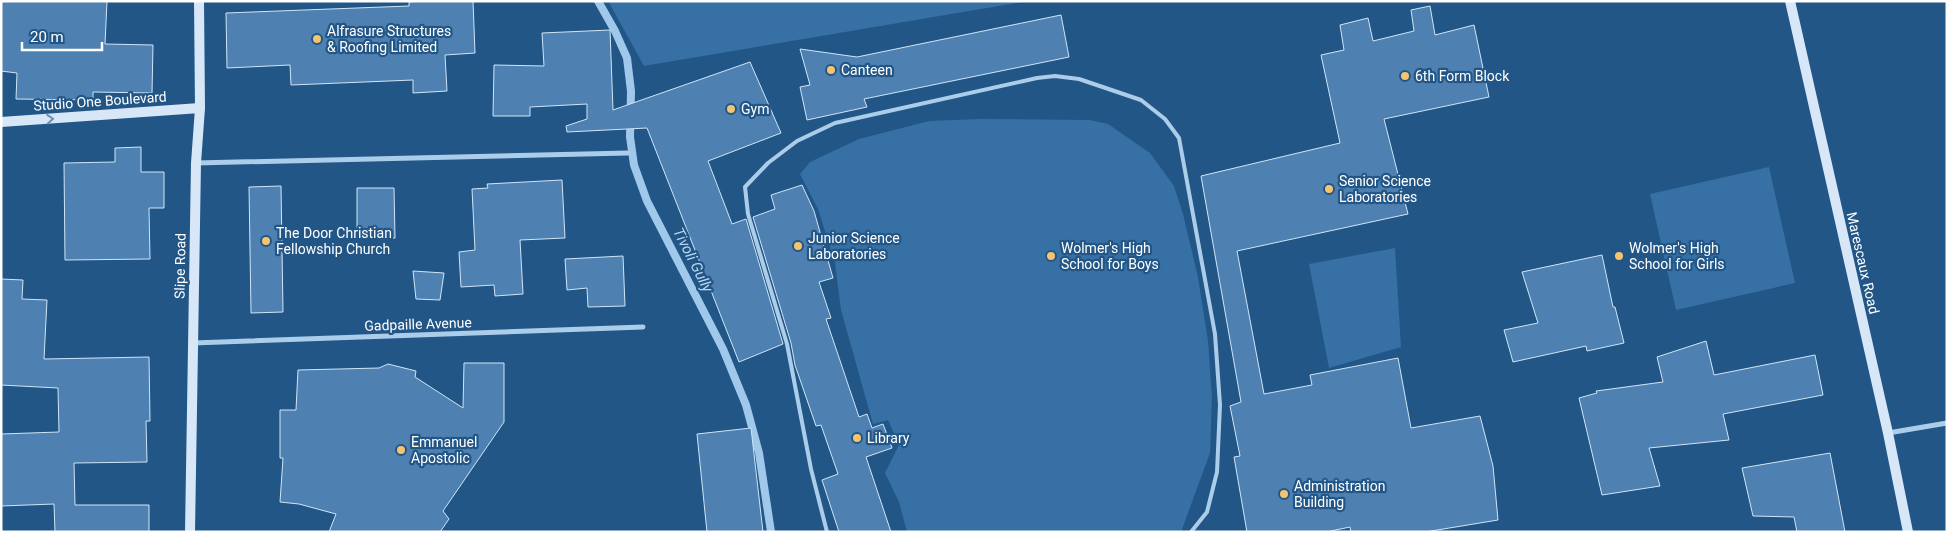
<svg xmlns="http://www.w3.org/2000/svg" width="1948" height="533" viewBox="0 0 1948 533" font-family="Roboto,sans-serif">
  <style>
    .green { fill: #3670a4 }
    .lines { fill: none; stroke-linecap: round; stroke-linejoin: round }
    .stream { stroke: #a0c8eb; stroke-width: 8 }
    .building { fill: #4e81b1; stroke: #d0e5f7 }
    .lane { stroke: #accde9; stroke-width: 4 }
    .street { stroke: #accde9; stroke-width: 5 }
    .secondary { stroke: #d7e7f8; stroke-width: 10 }
    .oneway { stroke: #6a90b4 }
    .poi-dot { fill: #f6c46e; stroke: #225687; stroke-width: 2 }
    .labels { text-anchor: middle; dominant-baseline: central; stroke-width: 4.5; stroke-linejoin: round; paint-order: stroke }
    .poi-label { font-size: 14px; fill: #fff; stroke: #225687; text-anchor: start }
    .street-label { font-size: 14px; fill: #fff; stroke: #225687 }
    .water-label { font-size: 15px; font-style: italic; fill: #b7d6f1; stroke: #225687 }
  </style>
  <rect width="100%" height="100%" fill="#225687"/>
  <!-- green -->
  <g class="green">
    <path d="M608,1H1029L644,66Z"/>
    <path d="M980,119L1090,120L1108,124L1150,153L1174,186L1183,214L1198,277L1208,341L1212,397L1210,453L1181,532H907L899,502L885,473L899,445L888,420L873,424L841,310L835,263L818,209L800,174L810,162L859,139L929,121Z"/>
    <path d="M1769,167L1795,283L1676,310L1650,194Z"/>
    <path d="M1395,248L1401,347L1329,368L1309,264Z"/>
  </g>
  <g class="lines">
    <!-- stream -->
    <path class="stream" d="M598,1L615,31L627,58L631,91L630,137L634,165L647,201L723,349L746,405L759,453L771,532"/>
  </g>
  <!-- building -->
  <g class="building">
    <path d="M1,1H107L105,44L153,45L152,93L93,92V100L16,99L17,73L1,71Z"/>
    <path d="M422,1H473L475,53L445,55L447,91L413,93V80L291,85L290,65L227,68L226,13L409,6V2Z"/>
    <path d="M1430,6L1435,35L1474,25L1489,97L1384,119L1408,214L1237,251L1264,394L1312,385L1310,375L1398,358L1411,428L1480,416L1493,466L1498,520L1425,532H1351L1350,527L1326,532H1247L1234,457L1240,456L1230,406L1241,402L1201,176L1340,143L1321,55L1344,50L1340,25L1368,18L1373,41L1414,31L1411,10Z"/>
    <path d="M1061,15L1069,57L864,99L867,107L807,120L800,87L810,85L800,49L857,57Z"/>
    <path d="M610,30L613,110L750,62L781,133L708,161L732,224L746,219L783,344L739,362L647,128L567,132L566,126L587,119V104L530,107V116H493L494,65L544,66L542,33Z"/>
    <path d="M141,147V172H164V208H149L150,259L65,260L64,163L115,162V148Z"/>
    <path d="M562,180L565,238L520,240L523,294L495,296L494,285L461,287L459,252L475,250L472,189L488,188L487,184Z"/>
    <path d="M802,185L814,211L833,278L819,282L831,318L826,319L859,417L867,414L872,428L883,424L892,448L866,457L891,532H839L822,480L838,474L821,425L816,426L795,365L791,343L753,217L775,209L771,195Z"/>
    <path d="M281,186L283,312L251,313L249,187Z"/>
    <path d="M357,188H394L395,238H357Z"/>
    <path d="M1602,255L1613,307H1615L1624,343L1587,351L1586,346L1513,362L1504,330L1538,323L1522,272Z"/>
    <path d="M623,256L625,306L588,307L587,288L567,290L565,259Z"/>
    <path d="M413,271L444,273L440,300L416,299Z"/>
    <path d="M1,279L23,280L22,299L47,300L44,359L149,357L150,421H146L147,462L74,463L75,505H149V532H55L54,504L1,506V434L59,432L58,388L1,385Z"/>
    <path d="M1706,341L1714,375L1815,355L1823,395L1723,414L1729,440L1649,448L1660,486L1602,495L1579,398L1597,393L1596,391L1663,382L1657,357Z"/>
    <path d="M464,363H504V422L443,511L449,519L440,532H329L336,514L299,504L280,502L283,458H280V410H296L298,370L379,368L388,364L416,371L415,377L463,408Z"/>
    <path d="M751,428L763,532H707L697,434Z"/>
    <path d="M1830,453L1845,532H1797L1794,517L1753,516L1742,468Z"/>
  </g>
  <g class="lines">
    <!-- lane -->
    <path class="lane" d="M827,532L811,469L787,344L748,214L745,187L768,163L797,141L835,123L1037,78L1055,76L1079,79L1141,100L1165,119L1179,138L1215,334L1220,405L1217,472L1207,512L1191,532"/>
    <!-- street -->
    <g class="street">
      <path d="M196,163L628,153"/>
      <path d="M193,343L643,327"/>
      <path d="M1888,433L1947,423"/>
    </g>
    <!-- secondary -->
    <g class="secondary">
      <path d="M1790,1L1888,433L1908,532"/>
      <path d="M1,122L200,108"/>
      <path d="M190,532L196,163L200,108L199,1"/>
    </g>
  </g>
  <!-- one-way arrows -->
  <defs><path id="oneway-chevron" d="M-2-3.5L2.5 0L-2 3.5" fill="none" stroke-width="1.6" stroke-linecap="round" stroke-linejoin="round" transform="scale(1.25)"/></defs>
  <use class="oneway" href="#oneway-chevron" transform="translate(50 119) rotate(-4)"/>
  <!-- markers -->
  <g class="poi-dot">
    <circle cx="317" cy="39" r="5"/>
    <circle cx="831" cy="70" r="5"/>
    <circle cx="1405" cy="76" r="5"/>
    <circle cx="731" cy="109" r="5"/>
    <circle cx="1329" cy="189" r="5"/>
    <circle cx="266" cy="241" r="5"/>
    <circle cx="798" cy="246" r="5"/>
    <circle cx="1051" cy="256" r="5"/>
    <circle cx="1619" cy="256" r="5"/>
    <circle cx="857" cy="438" r="5"/>
    <circle cx="401" cy="450" r="5"/>
    <circle cx="1284" cy="494" r="5"/>
  </g>
  <g class="labels">
    <!-- poi labels -->
    <g class="poi-label">
      <text x="327" y="31">Alfrasure Structures<tspan x="327" dy="16">&amp; Roofing Limited</tspan></text>
      <text x="841" y="70">Canteen</text>
      <text x="1415" y="76">6th Form Block</text>
      <text x="741" y="109">Gym</text>
      <text x="1339" y="181">Senior Science<tspan x="1339" dy="16">Laboratories</tspan></text>
      <text x="276" y="233">The Door Christian<tspan x="276" dy="16">Fellowship Church</tspan></text>
      <text x="808" y="238">Junior Science<tspan x="808" dy="16">Laboratories</tspan></text>
      <text x="1061" y="248">Wolmer's High<tspan x="1061" dy="16">School for Boys</tspan></text>
      <text x="1629" y="248">Wolmer's High<tspan x="1629" dy="16">School for Girls</tspan></text>
      <text x="867" y="438">Library</text>
      <text x="411" y="442">Emmanuel<tspan x="411" dy="16">Apostolic</tspan></text>
      <text x="1294" y="486">Administration<tspan x="1294" dy="16">Building</tspan></text>
    </g>
    <!-- street labels -->
    <g class="street-label">
      <text transform="translate(100 101) rotate(-4)">Studio One Boulevard</text>
      <text transform="translate(1863 263) rotate(77)">Marescaux Road</text>
      <text transform="translate(180 266) rotate(-89)">Slipe Road</text>
      <text transform="translate(418 324) rotate(-2)">Gadpaille Avenue</text>
    </g>
    <!-- water labels -->
    <g class="water-label">
      <text transform="translate(693 260) rotate(63)">Tivoli Gully</text>
    </g>
  </g>
  <!-- border -->
  <rect width="1948" height="533" fill="none" stroke="#ffffff" stroke-width="5"/>
  <!-- scale -->
  <path d="M22 42v8h80v-8" fill="none" stroke="#ffffff" stroke-width="2.5"/>
  <text x="30" y="42" font-size="15" fill="#ffffff" stroke="#225687" stroke-width="4" paint-order="stroke">20 m</text>
</svg>
